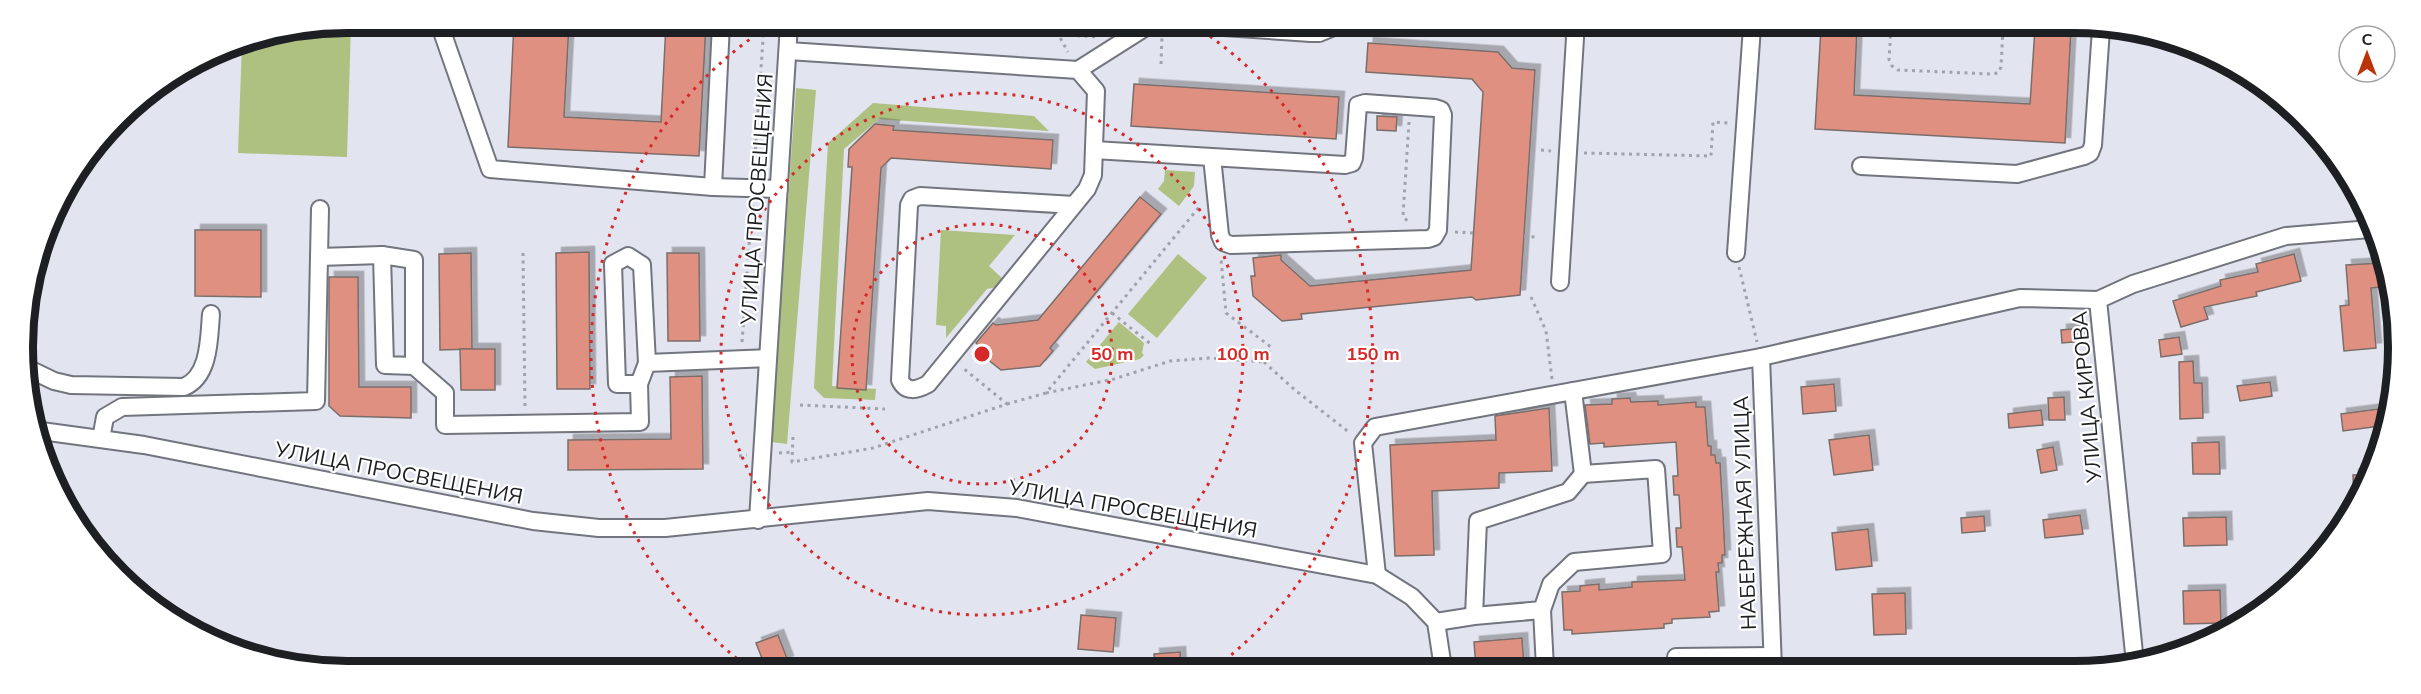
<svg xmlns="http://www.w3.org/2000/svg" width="2421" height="694" viewBox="0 0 2421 694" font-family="Mulish,sans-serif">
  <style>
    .green { fill: #aec181 }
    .building { fill: #e09080; stroke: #7a6e6b; stroke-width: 1.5; filter: url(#shadow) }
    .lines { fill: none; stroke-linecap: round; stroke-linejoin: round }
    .minor-casing { stroke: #72747e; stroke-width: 20 }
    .path { stroke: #a1a3ac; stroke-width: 3; stroke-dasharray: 3 4.5; stroke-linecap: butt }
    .minor { stroke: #fff; stroke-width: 16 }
    .ring { fill: none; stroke: #d62828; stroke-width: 3; stroke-dasharray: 3 6 }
    .labels { text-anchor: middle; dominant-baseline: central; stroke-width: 4.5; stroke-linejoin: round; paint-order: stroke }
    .street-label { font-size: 21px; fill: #1e1f23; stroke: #fff }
    .rim { fill: none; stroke: #1e1f23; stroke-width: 8 }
    .centre { fill: #d62828; stroke: #fff; stroke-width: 3 }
    .ring-label { font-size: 18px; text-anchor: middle; font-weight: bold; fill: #d62828; stroke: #fff; stroke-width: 4.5; stroke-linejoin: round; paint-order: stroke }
  </style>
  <defs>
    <filter id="shadow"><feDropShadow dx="5.5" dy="-5.5" stdDeviation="0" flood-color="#0004"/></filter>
  </defs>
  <rect width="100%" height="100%" fill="#e2e4ef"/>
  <!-- green -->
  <g class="green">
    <path d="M351,23L347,157L238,153L242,43Z"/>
    <path d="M796,88L816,90L787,444L771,442Z"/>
    <path d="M873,103L1034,116L1049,131L879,119L844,149L832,386L876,389L875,400L824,398L814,388L828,143Z"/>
    <path d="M1165,170L1195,172L1194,186L1179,206L1158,189L1164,181Z"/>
    <path d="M941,230L1015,235L989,266L1003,279L997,287L987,289L946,338V326L936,325Z"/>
    <path d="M1178,254L1207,278L1157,338L1128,314Z"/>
    <path d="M1119,322L1144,343L1142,353L1144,355L1140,359L1095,369L1086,362Z"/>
  </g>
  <!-- building -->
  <g class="building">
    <path d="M514,23H569L564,117L661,122L666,24H706L699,156L508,147Z"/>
    <path d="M1821,28H1857L1854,95L2030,104L2035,28H2071L2065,143L1815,129Z"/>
    <path d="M1368,43L1498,52L1512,68L1535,70L1520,295L1476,300L1472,297L1301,314L1302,319L1282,321L1253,296L1251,276H1255L1253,258L1281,255V260L1310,286L1471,270L1483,92L1472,79L1366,72Z"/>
    <path d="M1134,84L1339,97L1336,139L1131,126Z"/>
    <path d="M1377,116L1397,117L1396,131L1377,130Z"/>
    <path d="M875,124L894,126L893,130L1053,140L1051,169L891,158L881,168L866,390L837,388L852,167H848L849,149Z"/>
    <path d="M1140,197L1161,214L1050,348L1053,351L1040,366L1001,370L986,358L989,354L976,343L993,323L996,325L1038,320Z"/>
    <path d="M195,230H261V297L195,296Z"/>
    <path d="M589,252L590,389H557L556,253Z"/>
    <path d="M471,253L472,349L440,350L439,254Z"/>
    <path d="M667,253H699L700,341H668Z"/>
    <path d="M2294,254L2301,281L2256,292L2257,296L2204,307L2208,319L2181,327L2173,301L2221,286L2220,280L2258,272L2256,264Z"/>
    <path d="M2381,263L2382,287L2371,288L2376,348L2344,351L2340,306L2349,305L2346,265Z"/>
    <path d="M329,277H358L359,387H411V418L340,416L329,406Z"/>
    <path d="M2082,328L2084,341L2062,343L2061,330Z"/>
    <path d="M2179,337L2182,354L2161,357L2159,340Z"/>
    <path d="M460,349H495V390H461Z"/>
    <path d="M2193,361L2194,383H2202L2203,418L2180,419L2179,362Z"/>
    <path d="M702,376L703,469L568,470V440L671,439L670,377Z"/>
    <path d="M2270,382L2272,396L2240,401L2237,386Z"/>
    <path d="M1834,384L1836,411L1803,414L1801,387Z"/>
    <path d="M2064,397L2065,420H2049L2048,398Z"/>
    <path d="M1630,398L1631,402L1658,401V405L1696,402V407H1705L1708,446H1711V455H1715L1716,463H1720L1723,513L1725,555H1722V563H1718L1719,572H1716L1719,611L1709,612L1710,617L1672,619V623L1664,624V628L1572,634V630H1564L1562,592L1580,591V586L1599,584V590L1632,587V582L1685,580L1682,547H1677L1676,528H1681L1679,495H1674L1673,476H1678L1676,442L1604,447V443L1590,444L1585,405L1612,404V399Z"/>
    <path d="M1549,408L1552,471L1499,473V488L1432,491L1434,555L1395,556L1390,445L1496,440L1495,416Z"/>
    <path d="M2378,409L2380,426L2343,431L2341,414Z"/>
    <path d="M2041,410L2043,425L2009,428L2008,414Z"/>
    <path d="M1869,435L1873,470L1834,475L1829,440Z"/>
    <path d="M2219,442L2220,474H2193L2192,443Z"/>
    <path d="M2053,447L2057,470L2041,473L2037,450Z"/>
    <path d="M2371,474L2365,491L2354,505L2353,475Z"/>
    <path d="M2080,515L2083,534L2045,538L2043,520Z"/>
    <path d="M1984,516L1985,531L1962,533L1961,518Z"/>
    <path d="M2226,517L2227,545L2184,546L2183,518Z"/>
    <path d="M1868,529L1872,566L1836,570L1832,533Z"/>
    <path d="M2220,590L2221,623L2184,624L2183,591Z"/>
    <path d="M1905,593L1906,634L1874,635L1872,594Z"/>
    <path d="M1081,615L1116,618L1113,652L1078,649Z"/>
    <path d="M778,635L788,661L774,666H765L756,643Z"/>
    <path d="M1522,638L1524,668H1476L1474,642Z"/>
    <path d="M1180,652L1181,667H1155L1154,654Z"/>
  </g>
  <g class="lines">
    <!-- minor casing -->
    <g class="minor-casing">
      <g id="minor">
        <path d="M439,23L490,169L713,187L779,189"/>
        <path d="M1194,25L1311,33H1319L1336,26"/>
        <path d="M788,51L1078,70L1096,91L1093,175L1087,189L1074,205L920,196L912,199L909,205L900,380C906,393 917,390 928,384L1074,205"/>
        <path d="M1078,70L1149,25"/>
        <path d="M1094,150L1345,165L1352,163L1354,158L1358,105L1365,103L1435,108L1441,110L1443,115L1438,230L1434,237L1428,239L1231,245L1223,242L1220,235L1212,157"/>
        <path d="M1861,166L2017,174L2084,156L2090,153L2093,145L2101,29"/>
        <path d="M713,187L721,24"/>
        <path d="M1736,253L1752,27"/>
        <path d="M382,255L385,365L414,366L445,393V425L640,422L639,384L647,363L768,358"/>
        <path d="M319,257L382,255L414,260V366"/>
        <path d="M1560,282L1575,38L1573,27"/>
        <path d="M1761,357L1773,668"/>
        <path d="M27,368L54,381L71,385L184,387C210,376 209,338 211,314"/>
        <path d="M639,384H617L613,264L628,256L642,265L647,363"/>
        <path d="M34,430L144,445L533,521L599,528H665L928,501L1017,508L1377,575L1412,597L1436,622L1443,668"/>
        <path d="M101,439L105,417L122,407L316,401L320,209"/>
        <path d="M758,520L789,24"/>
        <path d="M1377,575L1363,443L1375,427L1761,357L2020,298L2098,300"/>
        <path d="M1542,610L1545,668"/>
        <path d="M1474,616L1478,521L1568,492L1583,474"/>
        <path d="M1436,622L1474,616L1542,610L1551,584L1574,562L1662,554L1656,469L1583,474L1573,391"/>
        <path d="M2135,663L2098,300L2133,284L2286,236L2370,229"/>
        <path d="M1676,668V657L1772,656"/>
      </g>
    </g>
    <!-- path -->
    <g class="path">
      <path d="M890,24L1098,37"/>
      <path d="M1053,25L1068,52"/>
      <path d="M1891,28L1889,60L1892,66L1898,70L1991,74L1998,73L2001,67L2003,28"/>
      <path d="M1161,64L1162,36"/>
      <path d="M1409,122L1403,216L1410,224"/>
      <path d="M1541,150L1551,151"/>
      <path d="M1584,153L1711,156L1713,122L1728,123"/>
      <path d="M754,172L764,24"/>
      <path d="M1455,232L1474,233"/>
      <path d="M1524,236L1535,237"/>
      <path d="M523,253L525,407"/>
      <path d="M1739,267L1757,342"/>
      <path d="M1531,297L1546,331L1552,379"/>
      <path d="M1112,313L1152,345"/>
      <path d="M742,342L752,205"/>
      <path d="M1264,362L1295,390L1350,433"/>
      <path d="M1046,393L1114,379L1170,361L1209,358L1264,362L1271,347L1226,313L1221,259"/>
      <path d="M1007,404L1046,393L1200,206"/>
      <path d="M800,405L885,409"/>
      <path d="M793,437L792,462L873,448L1007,404L963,368"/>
      <path d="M779,453L792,452"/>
      <path d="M739,456L747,455"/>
    </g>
    <!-- minor -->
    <use href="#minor" class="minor"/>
  </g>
  <!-- distance rings -->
  <g class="ring">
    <circle cx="982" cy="354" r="130"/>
    <circle cx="982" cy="354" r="261"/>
    <path d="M744 664A391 391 0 0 1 772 24M1195 26A391 391 0 0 1 1217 666"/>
  </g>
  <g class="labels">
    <!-- street labels -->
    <g class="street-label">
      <text transform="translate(756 199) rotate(-86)">УЛИЦА ПРОСВЕЩЕНИЯ</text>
      <text transform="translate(2086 397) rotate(-95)">УЛИЦА КИРОВА</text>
      <text transform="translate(399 472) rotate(11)">УЛИЦА ПРОСВЕЩЕНИЯ</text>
      <text transform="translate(1133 508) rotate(10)">УЛИЦА ПРОСВЕЩЕНИЯ</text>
      <text transform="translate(1744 513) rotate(-92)">НАБЕРЕЖНАЯ УЛИЦА</text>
    </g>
  </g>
  <!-- crop -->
  <path d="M0 0H2421V694H0ZM347 33H2074A314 314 0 0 1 2388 347V347A314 314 0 0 1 2074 661H347A314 314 0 0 1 33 347V347A314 314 0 0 1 347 33Z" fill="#fff" fill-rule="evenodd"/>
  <path class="rim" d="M347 33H2074A314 314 0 0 1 2388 347V347A314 314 0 0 1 2074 661H347A314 314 0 0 1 33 347V347A314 314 0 0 1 347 33Z"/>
  <circle cx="982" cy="354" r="9" class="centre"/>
  <g class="ring-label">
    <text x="1112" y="360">50 m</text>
    <text x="1243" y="360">100 m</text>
    <text x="1373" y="360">150 m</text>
  </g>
  <!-- north arrow -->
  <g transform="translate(2367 54)"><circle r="28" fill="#ffffff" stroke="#a5a5a7" stroke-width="1.5"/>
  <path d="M0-4.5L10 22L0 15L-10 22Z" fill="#bc3306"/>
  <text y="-9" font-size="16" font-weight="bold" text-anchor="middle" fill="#1e1f23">С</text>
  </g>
</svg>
